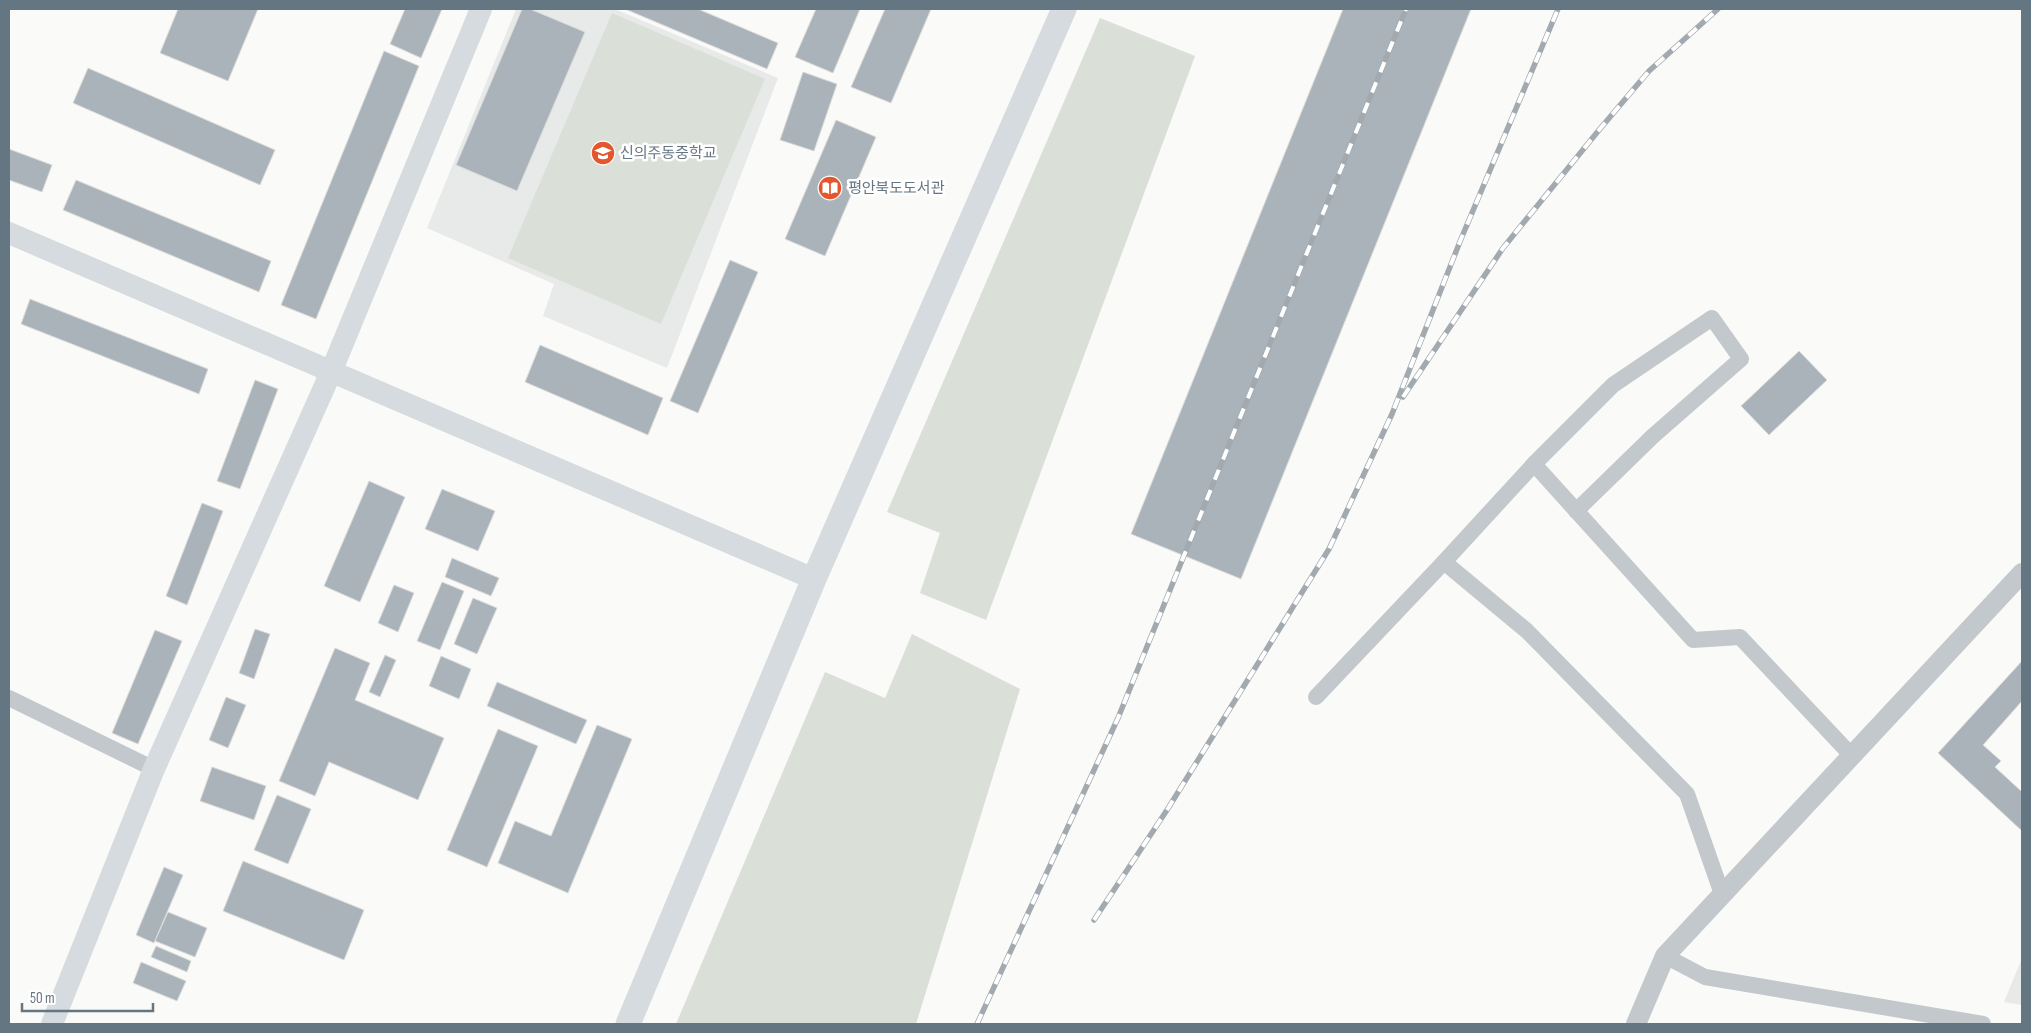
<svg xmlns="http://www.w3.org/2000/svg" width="2031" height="1033" viewBox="0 0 2031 1033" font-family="'Sofia Sans Condensed','Noto Sans KR',sans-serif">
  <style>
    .built { fill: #e8e9e9 }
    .green { fill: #dadfd7 }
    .building { fill: #aab3b9; stroke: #dcdcda }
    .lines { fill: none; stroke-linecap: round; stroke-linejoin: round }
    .minor { stroke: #c3c8cc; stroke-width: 16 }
    .tertiary { stroke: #c3c8cc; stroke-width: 20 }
    .secondary { stroke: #d6dbdf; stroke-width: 22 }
    .primary { stroke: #d6dbdf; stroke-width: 25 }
    .rail-casing { stroke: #a2aab0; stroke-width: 5.5 }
    .rail { stroke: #fff; stroke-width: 4; stroke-dasharray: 11; stroke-linecap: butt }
    .labels { text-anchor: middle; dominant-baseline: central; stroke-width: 5; stroke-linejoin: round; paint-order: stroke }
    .poi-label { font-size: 15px; fill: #657683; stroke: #fff; text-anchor: start }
  </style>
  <rect width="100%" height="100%" fill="#fafaf8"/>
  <!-- built -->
  <g class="built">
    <path d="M516,9H615L778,78L667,368L543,316L554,284L427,228Z"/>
    <path d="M2022,958V1005L2004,1002Z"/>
  </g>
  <!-- green -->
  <g class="green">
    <path d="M612,13L765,79L661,324L508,258Z"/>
    <path d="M1100,18L1195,56L986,620L920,593L940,533L887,512Z"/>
    <path d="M912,634L1020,689L916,1024H676L825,672L885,698Z"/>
  </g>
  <!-- building -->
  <g class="building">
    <path d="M178,9H258L228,81L160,53Z"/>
    <path d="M405,9H442L421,58L390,44Z"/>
    <path d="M522,9H530L585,32L517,191L456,165Z"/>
    <path d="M625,9H698L778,43L767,69Z"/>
    <path d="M816,9H860L833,73L795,57Z"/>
    <path d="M885,9H931L891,103L851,87Z"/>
    <path d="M1343,9H1471L1241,579L1131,534Z"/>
    <path d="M384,51L419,66L316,319L281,305Z"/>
    <path d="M88,68L275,150L260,185L73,103Z"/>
    <path d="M803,72L837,84L814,151L780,140Z"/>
    <path d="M836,120L876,137L825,256L785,239Z"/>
    <path d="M9,149L52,165L42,192L9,180Z"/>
    <path d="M76,180L271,261L259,292L63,210Z"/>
    <path d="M730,260L758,272L698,413L670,401Z"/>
    <path d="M30,299L208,369L199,394L21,324Z"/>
    <path d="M540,345L663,398L648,435L525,382Z"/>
    <path d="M1799,351L1827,380L1769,435L1741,406Z"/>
    <path d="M255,380L278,389L240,489L217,481Z"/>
    <path d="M369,481L405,497L360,602L324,586Z"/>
    <path d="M442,489L495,511L478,551L425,529Z"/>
    <path d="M202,503L223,511L187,605L166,596Z"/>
    <path d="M452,558L499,578L491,596L445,577Z"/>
    <path d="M442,582L464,591L440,650L417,641Z"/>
    <path d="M394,585L414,593L398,632L378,623Z"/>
    <path d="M473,598L497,608L477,654L454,644Z"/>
    <path d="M255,629L270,634L254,679L239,673Z"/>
    <path d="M155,630L182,641L138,744L112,733Z"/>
    <path d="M335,648L370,663L355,700L444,738L418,800L329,762L315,796L279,781Z"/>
    <path d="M385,655L396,660L380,697L369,692Z"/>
    <path d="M441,656L471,669L459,699L429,686Z"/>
    <path d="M2022,661V701L1983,745L2001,761L1995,767L2022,792V831L1938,753Z"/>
    <path d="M497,682L587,720L576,744L487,706Z"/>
    <path d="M226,697L246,705L228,748L209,740Z"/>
    <path d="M597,725L632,739L568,893L498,863L515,821L551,836Z"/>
    <path d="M498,729L538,746L487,867L447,850Z"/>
    <path d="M212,767L266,786L254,820L200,801Z"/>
    <path d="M277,795L311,809L288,864L254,850Z"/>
    <path d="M243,861L364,910L344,960L223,911Z"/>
    <path d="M164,867L183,875L154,943L136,935Z"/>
    <path d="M168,912L207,928L195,957L155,941Z"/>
    <path d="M156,946L191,961L187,972L151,957Z"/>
    <path d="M141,962L186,981L177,1001L133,983Z"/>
  </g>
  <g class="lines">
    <!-- minor -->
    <g class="minor">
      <path d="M1534,464L1693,640L1740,637L1852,756"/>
      <path d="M1444,562L1527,631L1687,794L1722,894"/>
      <path d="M1316,697L1444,562L1534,464L1613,385L1712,318L1741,359L1653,436L1576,511"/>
      <path d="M9,698L154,769"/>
      <path d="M1665,956L1705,977L1983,1024"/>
    </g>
    <!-- tertiary -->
    <path class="tertiary" d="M1636,1024L1665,956L2022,573"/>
    <!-- secondary -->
    <g class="secondary">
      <path d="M9,233L814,579"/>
      <path d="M52,1024L154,769L331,372L481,9"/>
    </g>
    <!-- primary -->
    <path class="primary" d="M628,1024L814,579L1064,9"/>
    <!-- rail casing -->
    <g class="rail-casing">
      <g id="rail">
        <path d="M1403,397L1503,248L1599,130L1649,71L1718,9"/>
        <path d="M1094,920L1167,810L1329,549L1392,414L1461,239L1558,9"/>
        <path d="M977,1024L1118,718L1406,9"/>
      </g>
    </g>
    <!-- rail -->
    <use href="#rail" class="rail"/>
  </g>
  <!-- icons -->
  <defs>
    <g id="school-disc" transform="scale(1.25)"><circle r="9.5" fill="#e4572e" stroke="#fff"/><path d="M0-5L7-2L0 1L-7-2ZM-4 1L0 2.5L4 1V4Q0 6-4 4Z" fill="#fff"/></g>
    <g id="library-disc" transform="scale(1.25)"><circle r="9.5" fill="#e4572e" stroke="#fff"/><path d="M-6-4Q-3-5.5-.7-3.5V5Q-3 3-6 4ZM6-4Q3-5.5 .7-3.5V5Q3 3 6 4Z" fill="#fff"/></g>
  </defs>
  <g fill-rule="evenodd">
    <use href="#school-disc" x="603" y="153"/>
    <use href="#library-disc" x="830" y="188"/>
  </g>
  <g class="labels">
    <!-- poi labels -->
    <g class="poi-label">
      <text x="620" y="153">신의주동중학교</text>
      <text x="848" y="188">평안북도도서관</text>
    </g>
  </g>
  <!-- border -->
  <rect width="2031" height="1033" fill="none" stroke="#657683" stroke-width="20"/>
  <!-- scale -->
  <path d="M22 1003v8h131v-8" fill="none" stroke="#657683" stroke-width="2.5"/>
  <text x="30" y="1003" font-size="15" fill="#657683" stroke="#ffffff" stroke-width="4" paint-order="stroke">50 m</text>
</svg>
